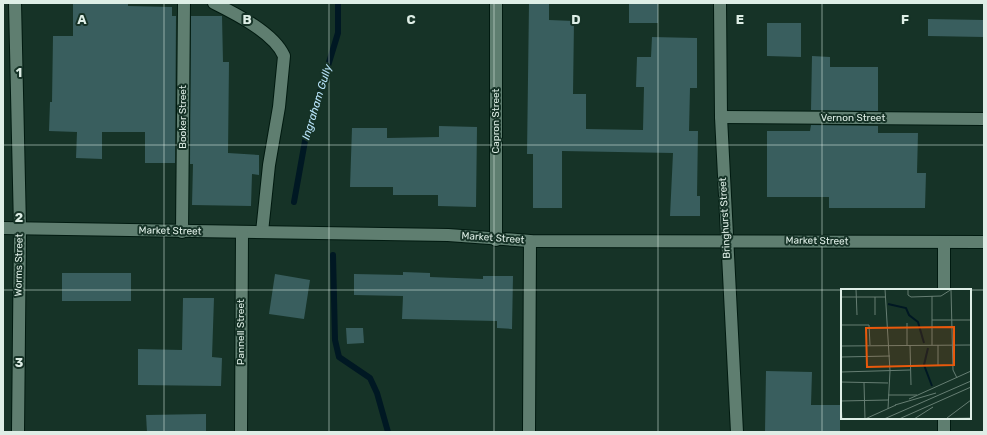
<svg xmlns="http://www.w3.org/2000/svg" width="987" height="435" viewBox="0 0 987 435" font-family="Rubik,sans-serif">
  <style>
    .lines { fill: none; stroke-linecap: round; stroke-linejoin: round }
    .stream { stroke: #001823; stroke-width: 6 }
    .building { fill: #395e5e }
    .minor-casing { stroke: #001a10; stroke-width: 14 }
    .minor { stroke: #5f7e70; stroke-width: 12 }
    .grid { fill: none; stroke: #deeee6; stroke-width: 1; stroke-opacity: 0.55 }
    .labels { text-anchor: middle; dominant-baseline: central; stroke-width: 4; stroke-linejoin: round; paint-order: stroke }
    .street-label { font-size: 10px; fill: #deeee6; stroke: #163327 }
    .water-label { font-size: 11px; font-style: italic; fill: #b9e5fb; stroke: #163327 }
    .inset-river { fill: none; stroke: #001823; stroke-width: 2 }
    .inset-road { fill: none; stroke: #667e73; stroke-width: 1 }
    .view { fill: #e8590c; fill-opacity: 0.15; stroke: #e8590c; stroke-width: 2 }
    .inset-edge { fill: none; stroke: #deeee6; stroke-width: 2 }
    .grid-label { font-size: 13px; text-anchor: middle; font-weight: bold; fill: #deeee6; stroke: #163327; stroke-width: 4; stroke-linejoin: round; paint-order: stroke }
  </style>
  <rect width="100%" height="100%" fill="#163327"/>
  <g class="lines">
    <!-- stream -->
    <g class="stream">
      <path d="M294,202L305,141L338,33V3"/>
      <path d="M333,255L335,340L339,357L370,378L377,393L388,432"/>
    </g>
  </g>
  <!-- building -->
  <g class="building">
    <path d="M73,3H128V6L172,7V16H176L175,163H145V132H102V159L76,158L77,132L49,131L50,102H52L53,36H73Z"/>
    <path d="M529,3H549V20L574,21L573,94H586V129L643,130L644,87H636L637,57H651L652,37L697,38V88H690L689,131H698L697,196H700V216H670L673,153L562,151V208H533V154H527Z"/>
    <rect x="629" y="3" width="29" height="20"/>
    <path d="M191,16H222L223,62H229L228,153L259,155V175L252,174L251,206L192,205L193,164H190Z"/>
    <path d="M928,19L984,20V37L928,36Z"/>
    <path d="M767,23H801V57L767,56Z"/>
    <path d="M812,56L830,57V67H878V111L811,110Z"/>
    <path d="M811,125L878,126V133H918L917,173H926L925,208H829V197H767V131H810Z"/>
    <path d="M439,126L477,127L476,207L438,206V195H393V187H350L352,128H387V138L439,137Z"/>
    <path d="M403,272L430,273V277L483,279V276H513L512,329L497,328V321L402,319L403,296L354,295V274L403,275Z"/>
    <rect x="62" y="273" width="69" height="28"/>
    <path d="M275,274L310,280L304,319L269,314Z"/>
    <path d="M183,298H214L212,357L222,358L221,386L138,385V349L182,350Z"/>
    <path d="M346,328H363L364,343L347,344Z"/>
    <path d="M766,371L812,372L811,405H840V431L765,432Z"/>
    <path d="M206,414V432H147L146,415Z"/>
  </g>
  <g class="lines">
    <!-- minor casing -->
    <g class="minor-casing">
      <g id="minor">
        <path d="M15,3L20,228L18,432"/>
        <path d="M214,3C236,14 274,33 284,56L279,107L269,165L262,232"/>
        <path d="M496,3V240"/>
        <path d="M720,3L721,117L737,432"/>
        <path d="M721,117L984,119"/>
        <path d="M3,228L448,235L530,241L984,242"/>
        <path d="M182,232L184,3"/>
        <path d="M944,242V290"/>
        <path d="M944,418V432"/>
        <path d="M241,432L242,232"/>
        <path d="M529,432L530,241"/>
      </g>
    </g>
    <!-- minor -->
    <use href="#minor" class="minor"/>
  </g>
  <!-- grid -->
  <path class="grid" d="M164,3V432M329,3V432M494,3V432M658,3V432M822,3V432M3,145H984M3,290H842M842,290H970M970,290H984"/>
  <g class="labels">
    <!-- street labels -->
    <g class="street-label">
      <text transform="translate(183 117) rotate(-90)">Booker Street</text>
      <text x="853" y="118">Vernon Street</text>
      <text transform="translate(496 121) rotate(-90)">Capron Street</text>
      <text transform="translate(725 218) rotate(-93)">Bringhurst Street</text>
      <text transform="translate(170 231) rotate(1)">Market Street</text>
      <text transform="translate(493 238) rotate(4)">Market Street</text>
      <text transform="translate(817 241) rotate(1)">Market Street</text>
      <text transform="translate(19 265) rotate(-89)">Worms Street</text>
      <text transform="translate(241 332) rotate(-90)">Pannell Street</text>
    </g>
    <!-- water labels -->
    <g class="water-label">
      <text transform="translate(317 102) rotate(-73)">Ingraham Gully</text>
    </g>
  </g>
  <!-- overview -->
  <g transform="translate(841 289)">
    <rect width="130" height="130" fill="#163327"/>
    <path class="inset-river" d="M47,15L65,19L68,26L77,33L83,54M87,59L83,76L91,97"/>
    <path class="inset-road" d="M15,0L16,26M44,0L49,82L47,120M67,0V6L70,8L100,7L111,0M110,1L112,81L116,89M91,7V56M0,8H45M34,8V26M91,31H130M66,34V56M0,36H28L29,56M69,56L70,96M97,56V77M0,57L130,56M0,68L49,67M0,83L69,81M0,93L47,94M23,94L24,130M47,106H76M68,110L130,82M0,112L47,111M0,115L1,130M54,116L95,104M106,129L130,111M24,130L55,116M43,130L130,92M58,130L130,98M73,130L92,118M80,130L130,129"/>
    <path class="view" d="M113,38V76L26,78L25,39Z"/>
    <rect width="130" height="130" class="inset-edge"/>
  </g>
  <g class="grid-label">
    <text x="82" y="24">A</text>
    <text x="247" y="24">B</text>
    <text x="411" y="24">C</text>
    <text x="576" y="24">D</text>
    <text x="740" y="24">E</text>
    <text x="905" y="24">F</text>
    <text x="19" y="77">1</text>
    <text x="19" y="222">2</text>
    <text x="19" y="367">3</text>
  </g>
  <!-- border -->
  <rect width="987" height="435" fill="none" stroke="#deeee6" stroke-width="8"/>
</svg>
